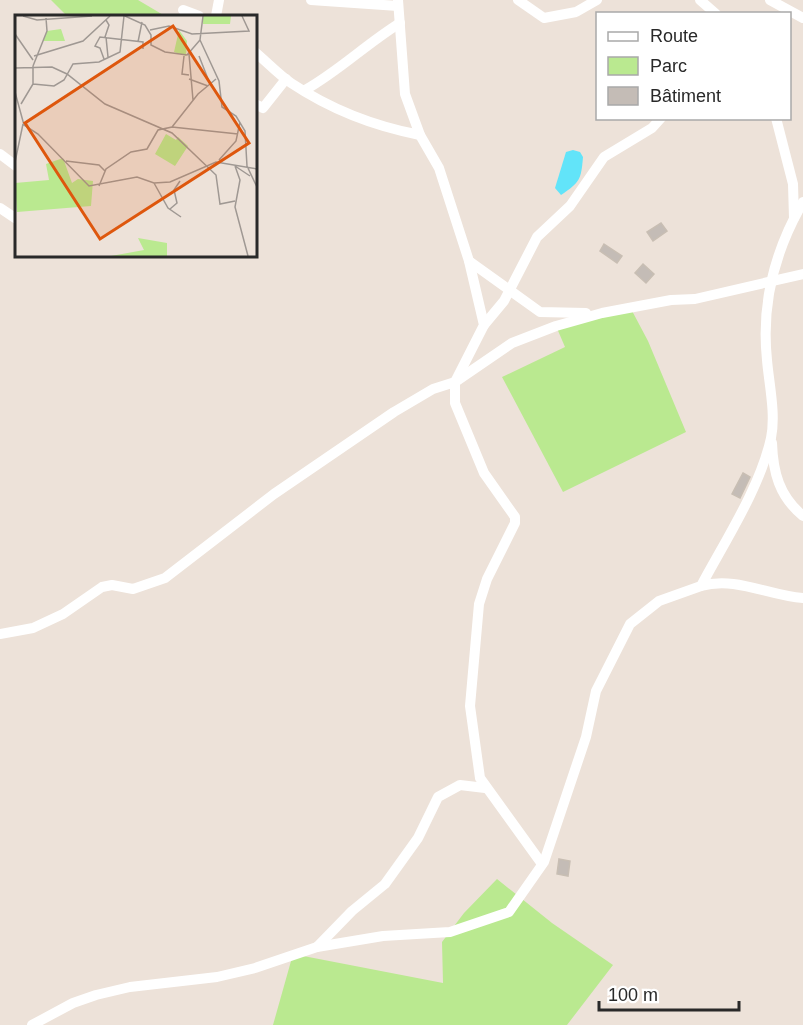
<svg xmlns="http://www.w3.org/2000/svg" width="803" height="1025" viewBox="0 0 803 1025" font-family="Arial,sans-serif">
  <style>
    .green { fill: #bae990 }
    .water { fill: #62e4f9 }
    .building { fill: #c4bcb6; stroke: #c8beb3; stroke-width: 1.5 }
    .lines { fill: none; stroke-linecap: round; stroke-linejoin: round }
    .street { stroke: #fff; stroke-width: 10 }
    .inset-road { fill: none; stroke: #9f9893; stroke-width: 1.5 }
    .view { fill: #de570d; fill-opacity: 0.15; stroke: #de570d; stroke-width: 3 }
    .inset-edge { fill: none; stroke: #292929; stroke-width: 3 }
  </style>
  <rect width="100%" height="100%" fill="#ede2d9"/>
  <!-- green -->
  <g class="green">
    <path d="M51,0H138L165,16H67Z"/>
    <path d="M630,307L648,341L686,432L563,492L502,377L565,347L556,326Z"/>
    <path d="M497,879L552,923L613,965L567,1025H273L293,954L443,983L442,942L464,913Z"/>
  </g>
  <!-- water -->
  <path class="water" d="M573,150L580,152L583,157C581,180 580,182 561,195L555,188L566,152Z"/>
  <!-- building -->
  <g class="building">
    <path d="M661,223L667,231L653,241L647,232Z"/>
    <path d="M604,244L622,256L617,263L600,251Z"/>
    <path d="M643,264L654,274L646,283L635,273Z"/>
    <path d="M743,473L750,477L740,498L732,494Z"/>
    <path d="M559,859L570,861L568,876L557,874Z"/>
  </g>
  <g class="lines">
    <!-- street -->
    <g class="street">
      <path d="M311,0L398,6"/>
      <path d="M398,0L405,94L420,135L439,168L469,261L484,325L455,382V403L484,473L515,517V523L487,579L479,604L470,706L480,778L542,864"/>
      <path d="M518,0L544,18L576,12L597,0"/>
      <path d="M700,0L716,14"/>
      <path d="M770,0L803,18"/>
      <path d="M183,10L199,16"/>
      <path d="M216,16L219,0"/>
      <path d="M255,52C267,62 278,74 291,83C330,109 373,126 420,135"/>
      <path d="M305,90C339,71 366,44 400,23"/>
      <path d="M255,104L263,108L286,79"/>
      <path d="M776,118L793,184L794,218"/>
      <path d="M0,154L16,166"/>
      <path d="M0,208L15,218"/>
      <path d="M469,261L540,312L586,313"/>
      <path d="M484,325L504,301L537,237L570,206L604,157L652,128L661,118"/>
      <path d="M772,443C773,472 779,496 803,516"/>
      <path d="M701,586C736,576 769,596 803,598"/>
      <path d="M0,634L33,628L63,614L102,587L112,585L133,589L165,578L274,494L394,412L433,389L455,382L512,343L556,326L602,313L671,300L695,299L803,274"/>
      <path d="M317,947L352,911L385,884L418,838L438,797L460,785L485,788"/>
      <path d="M32,1025L73,1003L96,995L130,987L217,977L255,968L317,947L383,936L450,932L509,912L544,862L586,737L596,691L630,624L659,601L701,586C725,541 760,488 771,438C776,414 769,384 767,360C761,303 774,252 803,202"/>
    </g>
  </g>
  <!-- overview -->
  <g transform="translate(15 15)">
    <rect width="242" height="242" fill="#ede2d9"/>
    <path d="M188,1H216L215,9H188ZM46,14L50,26H28L32,16ZM164,15L172,26L171,41L159,37ZM151,119L161,125L163,122L173,131L160,151L140,139ZM48,143L57,168L63,164L78,166L76,191L2,197L0,168L34,165L31,149ZM123,223L152,228V241H96L129,235Z" fill="#bae990"/>
    <path class="inset-road" d="M8,1L22,5L77,1M110,1L130,10L136,20V30L150,37L172,40L185,25M188,1L185,25L204,66L207,92L221,101L230,116L232,151L242,172M135,15L154,11L177,19L234,16L227,1M0,19L18,45M90,22L94,10L91,5M91,22L93,42M123,27L127,7M174,39L178,85M19,41L68,26L95,1M169,41L167,59L174,60M184,41L195,69M89,44L85,33L80,31L85,22L128,27V34M18,51L32,16L31,3M0,53L37,52L52,59L90,89L157,118L201,160L205,189L220,186M174,64L193,71M18,69L39,71L49,65L58,49L84,47L105,37L109,1M0,77L9,110L23,119L74,171L122,162L139,168L155,167L201,147L242,154M6,89L18,69V51M157,112L223,119M204,145L221,126L225,107M51,146L84,150L90,156M0,147L8,109M220,151L225,165L220,192L233,241M220,151L235,161M139,168L153,193L166,202M84,171L91,154L116,137L132,134L143,115L157,112L183,79L201,64M155,194L162,188L159,175L165,166"/>
    <path class="view" d="M158,11L234,128L85,224L10,108Z"/>
    <rect width="242" height="242" class="inset-edge"/>
  </g>
  <!-- legend -->
  <rect x="596" y="12" width="195" height="108" fill="#ffffff" stroke="#a9a9a9" stroke-width="1.5"/>
  <rect x="608" y="32" width="30" height="9" fill="#ffffff" stroke="#a9a9a9" stroke-width="1.5"/>
  <text x="650" y="42" font-size="18" fill="#292929">Route</text>
  <rect x="608" y="57" width="30" height="18" fill="#bae990" stroke="#a9a9a9" stroke-width="1.5"/>
  <text x="650" y="72" font-size="18" fill="#292929">Parc</text>
  <rect x="608" y="87" width="30" height="18" fill="#c4bcb6" stroke="#a9a9a9" stroke-width="1.5"/>
  <text x="650" y="102" font-size="18" fill="#292929">Bâtiment</text>
  <!-- scale -->
  <path d="M599 1001v9h140v-9" fill="none" stroke="#292929" stroke-width="3"/>
  <text x="608" y="1001" font-size="18" fill="#292929" stroke="#ffffff" stroke-width="4.5" paint-order="stroke">100 m</text>
</svg>
